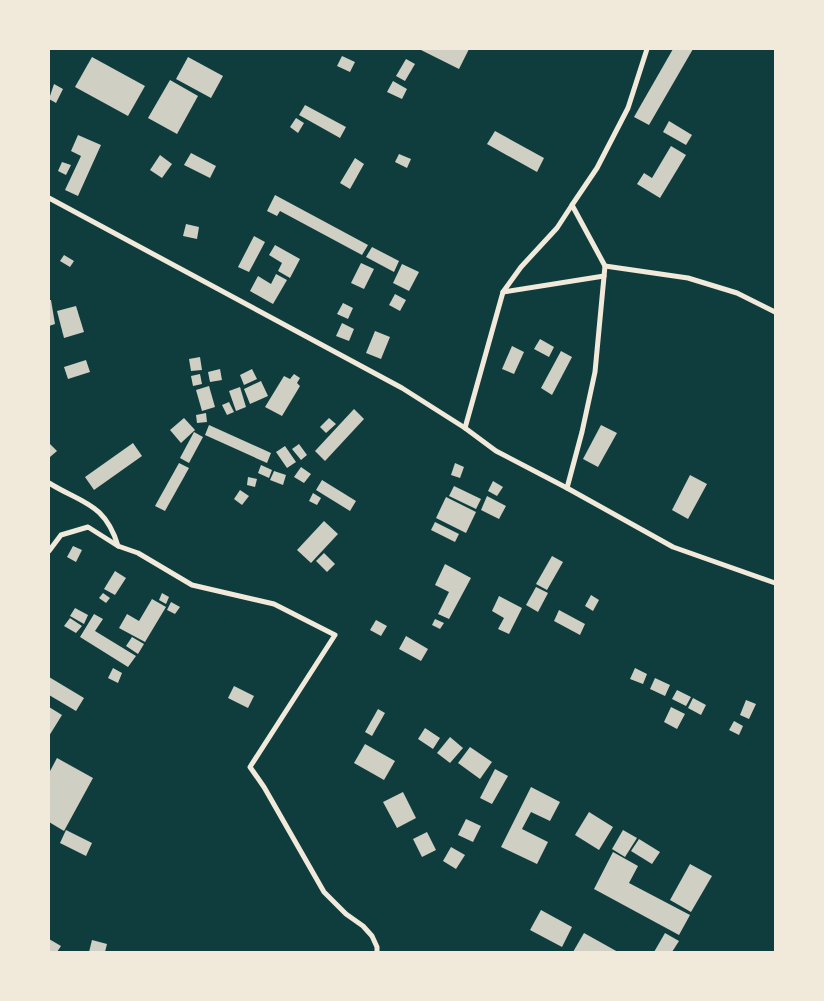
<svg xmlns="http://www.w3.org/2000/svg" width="824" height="1001" viewBox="0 0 824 1001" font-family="'DejaVu Sans',sans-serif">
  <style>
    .building { fill: #cfcfc3 }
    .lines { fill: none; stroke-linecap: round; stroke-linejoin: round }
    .minor { stroke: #f1e9da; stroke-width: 5 }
  </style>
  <rect width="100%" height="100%" fill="#0f3d3e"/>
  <!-- building -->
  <g class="building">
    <path d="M419,49H469L459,69Z"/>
    <path d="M673,49H693L649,125L634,117Z"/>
    <path d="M342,56L355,62L350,72L337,66Z"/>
    <path d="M92,57L145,86L128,116L75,87Z"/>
    <path d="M188,57L223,76L211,98L176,79Z"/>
    <path d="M406,59L415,64L405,81L396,76Z"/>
    <path d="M170,80L198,96L177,134L148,118Z"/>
    <path d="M393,81L407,89L402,99L387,92Z"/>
    <path d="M54,84L63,89L56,103L49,99Z"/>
    <path d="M305,105L346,127L340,138L299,115Z"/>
    <path d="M296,118L304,123L298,133L290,127Z"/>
    <path d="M669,121L692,135L686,145L663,132Z"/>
    <path d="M495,131L544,158L537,172L487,144Z"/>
    <path d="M78,135L101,145L78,196L65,190L81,156L71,151Z"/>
    <path d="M671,146L686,155L660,198L637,184L644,173L652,178Z"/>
    <path d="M191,153L216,166L210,178L184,165Z"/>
    <path d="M399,154L411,159L407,168L395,162Z"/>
    <path d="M160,155L172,164L162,178L150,170Z"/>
    <path d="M355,158L364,164L350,189L340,183Z"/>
    <path d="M62,162L71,165L66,175L58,171Z"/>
    <path d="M275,195L368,245L362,255L280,211L277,216L267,211Z"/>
    <path d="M186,224L199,227L197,239L183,236Z"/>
    <path d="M254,236L265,242L249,272L238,267Z"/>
    <path d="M275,245L300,259L290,278L278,271L282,263L269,255Z"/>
    <path d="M372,247L399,261L394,272L366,257Z"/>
    <path d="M64,255L74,261L70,267L60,261Z"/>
    <path d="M361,263L374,269L364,289L351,283Z"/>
    <path d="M402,264L419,272L409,291L393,283Z"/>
    <path d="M276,274L287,280L273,304L250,291L258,276L271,284Z"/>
    <path d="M395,294L406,300L400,311L389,305Z"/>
    <path d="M49,300H51L55,324L49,326Z"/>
    <path d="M343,303L353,308L348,319L337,314Z"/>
    <path d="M76,306L84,332L64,338L57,311Z"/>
    <path d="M342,323L354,329L349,341L336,336Z"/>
    <path d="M375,331L390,337L381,359L366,353Z"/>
    <path d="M540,339L554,347L549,357L534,349Z"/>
    <path d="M512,346L524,352L514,374L502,369Z"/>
    <path d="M561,351L572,357L552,395L541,388Z"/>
    <path d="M200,357L202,370L191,371L189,359Z"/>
    <path d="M86,360L90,372L68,379L64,367Z"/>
    <path d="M220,369L222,380L210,382L208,372Z"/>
    <path d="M252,369L257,379L244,385L240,375Z"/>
    <path d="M200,374L202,384L193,386L191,376Z"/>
    <path d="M294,374L300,378L297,383L300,386L282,416L265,407L284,376L290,379Z"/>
    <path d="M261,381L268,396L250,404L244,389Z"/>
    <path d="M209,386L215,407L202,411L196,390Z"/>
    <path d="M240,387L246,407L236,411L229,391Z"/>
    <path d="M229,402L234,412L227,415L222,405Z"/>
    <path d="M354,409L364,419L325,461L315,451Z"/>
    <path d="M206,413L207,422L197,423L196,415Z"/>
    <path d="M184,418L195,430L181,443L170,430Z"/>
    <path d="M329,418L336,424L326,433L320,427Z"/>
    <path d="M209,425L271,453L267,463L205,435Z"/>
    <path d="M601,425L617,433L598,467L583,459Z"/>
    <path d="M194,432L203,437L189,463L180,458Z"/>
    <path d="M49,443L57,451L50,457L49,456Z"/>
    <path d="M133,443L142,456L94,490L85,477Z"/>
    <path d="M299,444L307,455L301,460L292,449Z"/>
    <path d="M285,446L296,462L287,468L276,452Z"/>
    <path d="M179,463L189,468L165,511L155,506Z"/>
    <path d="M455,463L464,467L460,478L451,475Z"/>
    <path d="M261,465L272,470L269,478L258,473Z"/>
    <path d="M301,467L311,474L304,483L294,477Z"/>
    <path d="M274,471L286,475L283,485L270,480Z"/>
    <path d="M690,475L707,484L688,519L672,510Z"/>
    <path d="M248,477L257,479L255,487L247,485Z"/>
    <path d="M322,480L356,501L350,511L316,490Z"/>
    <path d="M493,481L503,487L497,496L488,491Z"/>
    <path d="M454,486L481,499L476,509L449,496Z"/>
    <path d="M240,490L249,496L242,505L234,499Z"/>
    <path d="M313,493L321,498L317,505L309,501Z"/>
    <path d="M487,496L506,506L499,519L481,510Z"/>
    <path d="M446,497L476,512L466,533L436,518Z"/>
    <path d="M324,521L338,534L311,563L297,550Z"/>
    <path d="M435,522L459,534L455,542L431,530Z"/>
    <path d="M73,546L82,550L76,562L67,557Z"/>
    <path d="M324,553L335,564L327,572L316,561Z"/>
    <path d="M552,556L563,562L547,590L536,584Z"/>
    <path d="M445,564L471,578L449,619L438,614L449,592L435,585Z"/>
    <path d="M115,571L126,578L115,595L104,589Z"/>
    <path d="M536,587L548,593L538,612L526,605Z"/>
    <path d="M103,593L110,598L106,603L99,598Z"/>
    <path d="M162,593L169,597L166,604L159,600Z"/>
    <path d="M591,595L599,600L593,611L585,606Z"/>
    <path d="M499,596L522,608L509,634L498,629L504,618L492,611Z"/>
    <path d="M152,599L166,607L145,642L119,628L127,614L139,621Z"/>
    <path d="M171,602L180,607L175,614L167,610Z"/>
    <path d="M75,608L88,615L84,624L70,616Z"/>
    <path d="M559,610L585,624L580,635L554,621Z"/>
    <path d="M94,614L103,619L95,631L136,656L128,667L80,637Z"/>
    <path d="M70,618L82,626L76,633L64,626Z"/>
    <path d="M435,619L444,623L440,629L432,625Z"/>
    <path d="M376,620L387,626L381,636L370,630Z"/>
    <path d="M406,636L428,649L421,661L399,649Z"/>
    <path d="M132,637L144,644L138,654L126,646Z"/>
    <path d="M113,668L122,673L118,683L108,678Z"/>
    <path d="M635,668L647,674L643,684L630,679Z"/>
    <path d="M49,677L84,698L76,711L49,695Z"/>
    <path d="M655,678L670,685L665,696L650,689Z"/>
    <path d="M234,686L254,696L248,708L228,698Z"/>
    <path d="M677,690L691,697L686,706L672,699Z"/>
    <path d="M693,698L706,705L701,715L688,708Z"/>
    <path d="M746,700L756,704L749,719L740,715Z"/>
    <path d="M49,707L62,715L49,736Z"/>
    <path d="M671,707L685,714L677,729L664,722Z"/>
    <path d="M378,709L385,713L372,736L365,732Z"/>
    <path d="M734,721L743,726L739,735L729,730Z"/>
    <path d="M425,728L440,738L433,749L418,739Z"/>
    <path d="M450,737L463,748L450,763L437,753Z"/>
    <path d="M365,744L395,761L384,780L354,763Z"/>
    <path d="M470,747L492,762L480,779L458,763Z"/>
    <path d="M57,758L93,778L64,831L49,822V773Z"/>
    <path d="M495,769L508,776L492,804L480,798Z"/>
    <path d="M531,787L560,802L550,821L531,812L522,829L548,842L537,864L501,847Z"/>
    <path d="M403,792L416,818L397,828L383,802Z"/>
    <path d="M589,812L613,827L599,850L575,835Z"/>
    <path d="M466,819L481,826L473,842L458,835Z"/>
    <path d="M66,830L92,843L86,856L60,843Z"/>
    <path d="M623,830L637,838L625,857L612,849Z"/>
    <path d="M427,832L436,850L422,857L413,839Z"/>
    <path d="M639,839L660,852L652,864L631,851Z"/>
    <path d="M451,847L465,855L456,869L443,861Z"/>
    <path d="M613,852L638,866L629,883L690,915L679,935L594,889Z"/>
    <path d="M690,864L712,876L691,912L670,900Z"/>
    <path d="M541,910L572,927L562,947L530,930Z"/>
    <path d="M584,933L618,952H573Z"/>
    <path d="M665,933L679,941L672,952H654Z"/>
    <path d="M49,939L61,946L57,952H49Z"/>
    <path d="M92,940L107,944L105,952H89Z"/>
  </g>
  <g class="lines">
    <!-- minor -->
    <g class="minor">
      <path d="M647,49L628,108L597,168L572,205L605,266L688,278L737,293L775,312"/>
      <path d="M49,198L402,388L465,428L496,451L567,488L673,547L775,583"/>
      <path d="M503,292L604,276"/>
      <path d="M465,428L503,292L521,267L557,228L572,205"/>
      <path d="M49,483C83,504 105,503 118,546L138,553L192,585L274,604L335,635L250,767L264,787L324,892L346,914L363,926L372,936L377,947V952"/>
      <path d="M567,488L582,432L595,372L605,266"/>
      <path d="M49,551L61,535L88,527L118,546"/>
    </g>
  </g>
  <!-- border -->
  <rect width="824" height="1001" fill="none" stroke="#f1e9da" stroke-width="100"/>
</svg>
